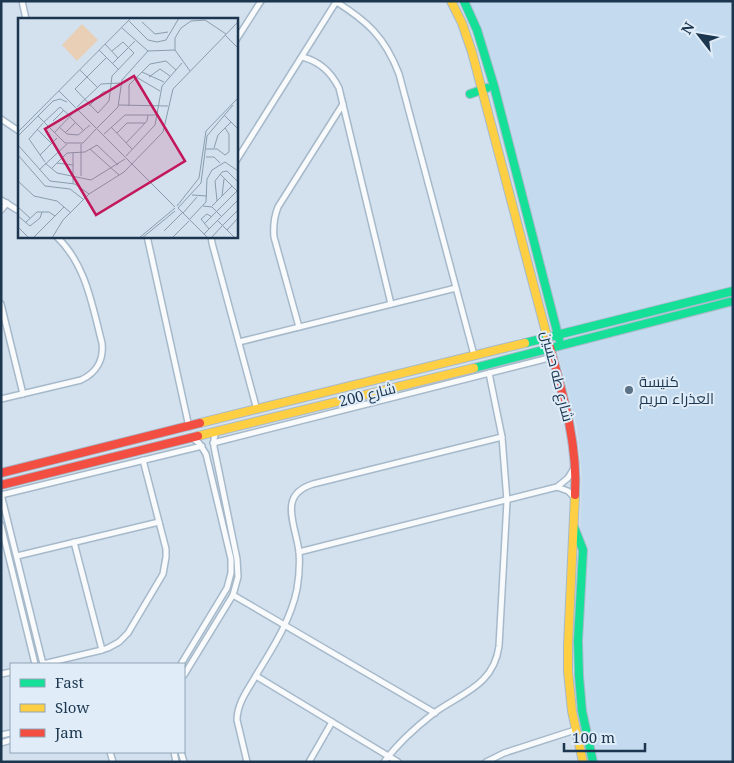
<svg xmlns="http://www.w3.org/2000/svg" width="734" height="763" viewBox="0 0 734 763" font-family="'Noto Serif',Cairo,serif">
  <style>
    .built { fill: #c4daee }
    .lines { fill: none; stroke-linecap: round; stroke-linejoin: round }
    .street-casing { stroke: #a6b9ca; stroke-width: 8 }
    .fast-casing { stroke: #a6b9ca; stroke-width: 10 }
    .slow-casing { stroke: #a6b9ca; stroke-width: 10 }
    .jam-casing { stroke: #a6b9ca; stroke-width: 10 }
    .street { stroke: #f8fafc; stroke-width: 5 }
    .fast { stroke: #16e098; stroke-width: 8 }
    .slow { stroke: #ffcf43; stroke-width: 8 }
    .jam { stroke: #f24e42; stroke-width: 8 }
    .poi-dot { fill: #5b7286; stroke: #e0edf9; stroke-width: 2 }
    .labels { text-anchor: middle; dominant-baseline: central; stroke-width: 4; stroke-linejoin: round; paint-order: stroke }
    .street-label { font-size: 15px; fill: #1b364e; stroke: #e0edf9 }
    .poi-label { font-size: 15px; fill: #1b364e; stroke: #e0edf9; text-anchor: start }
    .inset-road { fill: none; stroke: #899dae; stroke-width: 1 }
    .view { fill: #c2185b; fill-opacity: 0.15; stroke: #c2185b; stroke-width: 2.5 }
    .inset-edge { fill: none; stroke: #1b364e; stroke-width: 2.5 }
  </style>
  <rect width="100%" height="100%" fill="#d3e1ee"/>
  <!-- built -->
  <path class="built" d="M459,1H733V762H592L576,635L582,476L577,426L476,41Z"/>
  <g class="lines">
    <!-- street casing -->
    <g class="street-casing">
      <g id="street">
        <path d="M22,1L26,19"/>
        <path d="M335,1C367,21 385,37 399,74L474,355"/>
        <path d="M236,40L261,1"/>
        <path d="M302,57C319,61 331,72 339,88L391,304"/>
        <path d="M1,119L19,131"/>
        <path d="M236,161L336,2"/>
        <path d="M1,200L19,211"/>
        <path d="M1,210L7,203"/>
        <path d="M147,236L189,427"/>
        <path d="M211,236L212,243L257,410"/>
        <path d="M1,304L23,394"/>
        <path d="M299,327L274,237C273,226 274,217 278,207L343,104"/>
        <path d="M239,342L456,288"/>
        <path d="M1,399L81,380C96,373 104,360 102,343C92,305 86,264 56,236"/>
        <path d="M213,443L553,357"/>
        <path d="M557,487L568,491L575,498"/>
        <path d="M1,494L43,664L102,650L108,648L119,642L128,633L163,574L166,557V549L143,460"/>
        <path d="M1,495L202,446"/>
        <path d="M1,525L35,664"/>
        <path d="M74,542L102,650"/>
        <path d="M299,552L557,487L568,478L574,468"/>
        <path d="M17,556L159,522"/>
        <path d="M233,595L435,713"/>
        <path d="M181,664L227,588L231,573V559L206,454L199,443L192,438"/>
        <path d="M1,674L11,672"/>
        <path d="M184,675L233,595L238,577L237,559L214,447V439L216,431"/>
        <path d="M256,676L398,762"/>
        <path d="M1,735L11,733"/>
        <path d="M1,743L11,740"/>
        <path d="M110,752L113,762"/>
        <path d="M174,752L176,762"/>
        <path d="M181,752L184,762"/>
        <path d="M247,762L237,720C237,702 250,687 258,672C274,646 291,619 297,589C299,577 300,564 299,552C296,525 277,495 313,484L502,437"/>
        <path d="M309,762L332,722"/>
        <path d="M384,762C398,743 416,727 434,713C462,693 494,685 499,646L507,501L502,437L489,373"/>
        <path d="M486,762L504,753L575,730"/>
      </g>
    </g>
    <!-- fast casing -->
    <g class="fast-casing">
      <g id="fast">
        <path d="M464,1L477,30L494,86L559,339"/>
        <path d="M470,94L487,88"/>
        <path d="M525,343L733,291"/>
        <path d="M474,368L733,301"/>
        <path d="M574,527L583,550L578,641L579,676L582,711L593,762"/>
      </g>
    </g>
    <!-- slow casing -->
    <g class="slow-casing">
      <g id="slow">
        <path d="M451,1L462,23L472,52L548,340"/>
        <path d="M200,423L525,343"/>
        <path d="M198,436L474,368"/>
        <path d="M575,495L568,645V671L572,711L583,762"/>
      </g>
    </g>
    <!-- jam casing -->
    <g class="jam-casing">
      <g id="jam">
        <path d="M548,340C562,391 578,442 575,495"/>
        <path d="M1,473L200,423"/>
        <path d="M1,485L198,436"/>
      </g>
    </g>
    <!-- street -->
    <use href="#street" class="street"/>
    <!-- fast -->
    <use href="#fast" class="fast"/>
    <!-- slow -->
    <use href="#slow" class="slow"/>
    <!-- jam -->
    <use href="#jam" class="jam"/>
  </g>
  <!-- markers -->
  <circle class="poi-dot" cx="629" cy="390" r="5"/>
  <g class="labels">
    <!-- street labels -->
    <g class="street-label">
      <text transform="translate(558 376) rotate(76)">شارع طه حسين</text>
      <text transform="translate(367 394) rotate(-14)">شارع 200</text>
    </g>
    <!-- poi labels -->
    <g class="poi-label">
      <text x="639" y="381">كنيسة<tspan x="639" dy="17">العذراء مريم</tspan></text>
    </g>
  </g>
  <!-- overview -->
  <g transform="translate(18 18)">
    <rect width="220" height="220" fill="#d3e1ee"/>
    <path d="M64,6L80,22L59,43L44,27Z" fill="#e8cfb5"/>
    <path class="inset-road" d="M111,3L130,22L139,24L148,22L161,0M124,4L137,16L150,14M104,10L130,33L157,32M207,17L220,30M87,26L100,40M81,32L101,52M88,40L57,71L80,95L91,83L94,58L116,35L105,24L94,33M94,46L117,23M62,52L79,69M172,53L157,32V20L163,10L173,3L187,2L208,16M124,54L146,64M118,59L142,73M131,59L142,51L152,58M41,73L157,189M101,87L150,88M71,88L85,74L92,73M111,88V67L132,46L148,43L158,52M59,89L83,66L102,65M206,97L220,111M20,98L47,125H65L78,111M52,99L66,113M35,103L46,92M26,104L42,89L52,98M25,105L11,121L27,144M41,109L49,116L60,117L72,107M93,109L114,131M79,110L100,89L104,62L130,33M19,111L34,126M0,114L113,0M36,115L59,91M47,115L58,104M99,115L109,105H127M86,116L107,97H139M0,118L35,83L42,81L49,84M108,125L129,103L130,97M63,126V158M0,127L32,163L57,166L71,176M196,130L200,117L213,104M72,131L101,157M188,131H199L207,137L211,134V116L207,110M0,137L27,168L52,171L65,181M22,137L39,120M108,138L137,107L144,68L164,45M188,139H196L202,145M27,145L39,155L73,162L107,141M39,145L55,147M33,151L49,135L67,134L79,127L100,147M21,152L49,126M202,156L219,173M0,163L16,178L39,183L53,195M55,165V135M174,177L189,178M204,178L206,161M199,183L197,163L204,154L209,153L220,164M159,188L181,160L188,113L220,80M185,188L194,189L204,199M194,188L214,168M0,189L12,200M160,190L183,165L189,118L215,87M160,190L190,220M199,193L220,172M165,195L179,179M0,198L12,208L22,200L24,194M171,202L188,184L189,161L194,152L207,144L220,153M200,203L217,220M7,205L19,194H31L37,198M186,206L198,194M205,207L220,192M0,209L11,220M191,211L183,201L189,196L194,199M209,212L220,200M146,213L164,195M186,216L220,182M15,220L46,189M34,220L45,202L71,176L106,154L145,114L155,71L220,4M121,220L157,190M124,220L157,193M154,220L171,203M193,220L204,208"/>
    <path class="view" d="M116,58L167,143L78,197L27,111Z"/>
    <rect width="220" height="220" class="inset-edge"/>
  </g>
  <!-- border -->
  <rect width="734" height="763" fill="none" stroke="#1b364e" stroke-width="5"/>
  <!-- legend -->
  <rect x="10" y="663" width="175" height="90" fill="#e0edf9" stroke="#91a4b5"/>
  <rect x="20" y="679" width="25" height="8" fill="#16e098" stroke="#91a4b5"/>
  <text x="55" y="688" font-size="15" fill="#1b364e">Fast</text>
  <rect x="20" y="704" width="25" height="8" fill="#ffcf43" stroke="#91a4b5"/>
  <text x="55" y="713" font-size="15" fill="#1b364e">Slow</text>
  <rect x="20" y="729" width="25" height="8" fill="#f24e42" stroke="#91a4b5"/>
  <text x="55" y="738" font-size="15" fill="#1b364e">Jam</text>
  <!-- north arrow -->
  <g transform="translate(699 35) rotate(301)" stroke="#e0edf9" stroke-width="4" paint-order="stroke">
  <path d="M0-4L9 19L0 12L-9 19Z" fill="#1b364e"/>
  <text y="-8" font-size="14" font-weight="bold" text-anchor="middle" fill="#1b364e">N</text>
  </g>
  <!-- scale -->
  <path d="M564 743v8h81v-8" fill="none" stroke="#1b364e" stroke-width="2.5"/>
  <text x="572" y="743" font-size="15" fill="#1b364e" stroke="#e0edf9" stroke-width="4" paint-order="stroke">100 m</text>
</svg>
